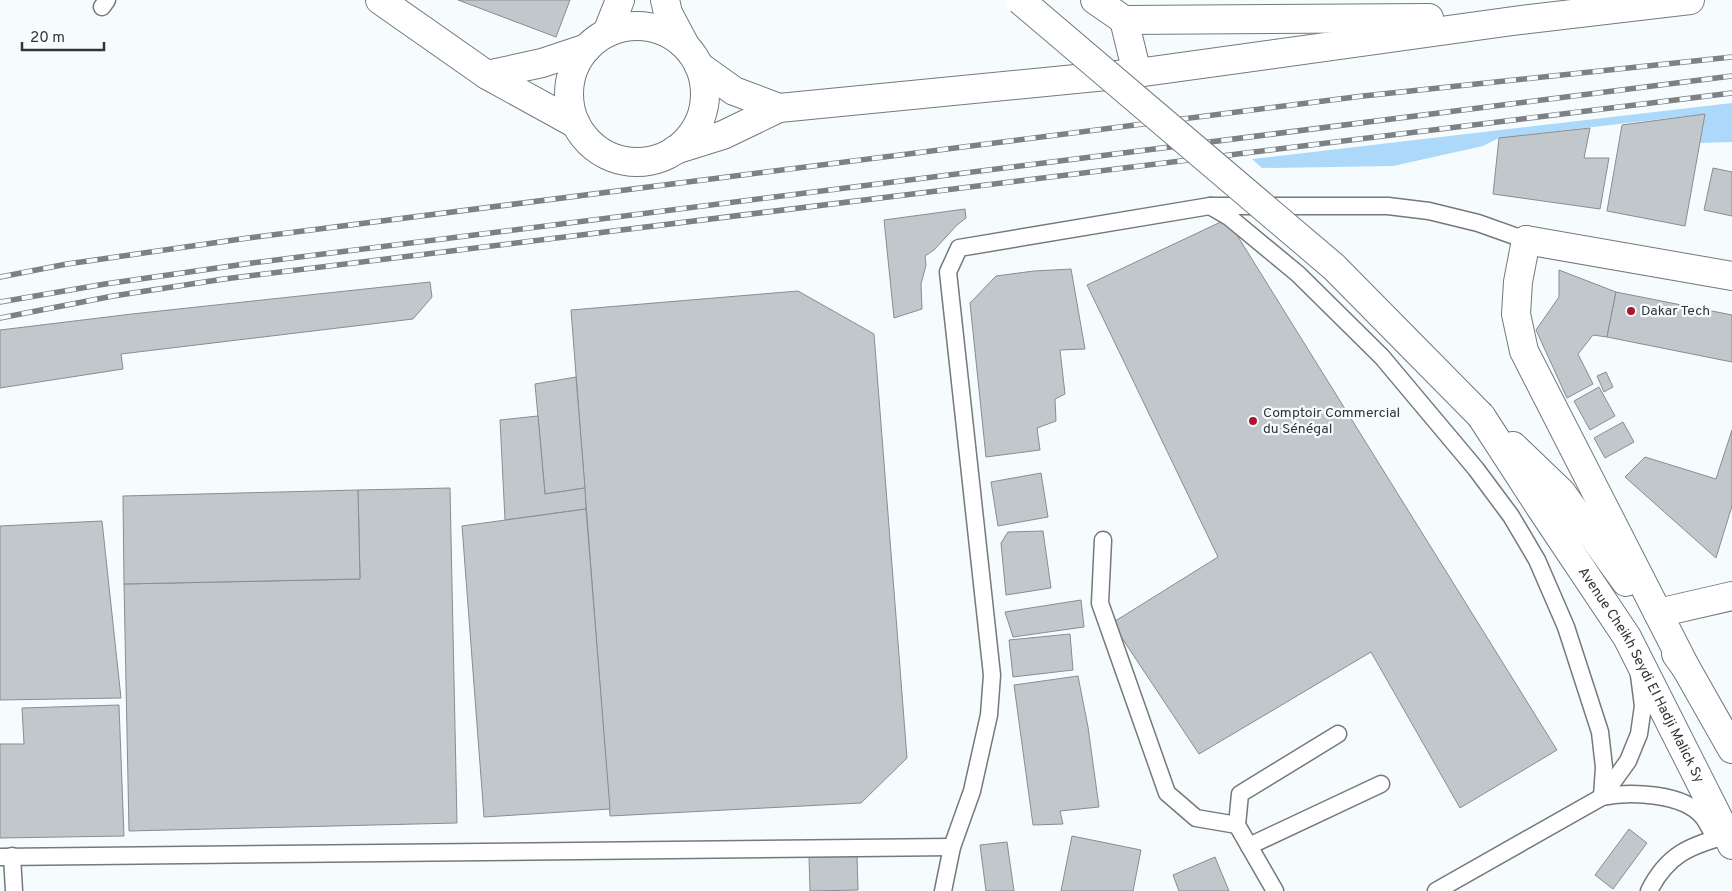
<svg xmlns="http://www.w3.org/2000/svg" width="1732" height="891" viewBox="0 0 1732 891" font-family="Overpass,sans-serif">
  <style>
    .green { fill: #acd8f9 }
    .building { fill: #c1c7cb; stroke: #878d91 }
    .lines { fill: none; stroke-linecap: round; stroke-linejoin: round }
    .lane-casing { stroke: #73797c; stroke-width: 19 }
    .street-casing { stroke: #73797c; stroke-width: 30 }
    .secondary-casing { stroke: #73797c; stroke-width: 30 }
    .lane { stroke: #fff; stroke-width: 16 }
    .street { stroke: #fff; stroke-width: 28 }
    .secondary { stroke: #fff; stroke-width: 28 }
    .rail-casing { stroke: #7d8183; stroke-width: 5.5 }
    .rail { stroke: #f6fbfe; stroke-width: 4; stroke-dasharray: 11; stroke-linecap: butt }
    .secondary-bridge-casing { stroke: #73797c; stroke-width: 30; stroke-linecap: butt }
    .secondary-bridge { stroke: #fff; stroke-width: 28 }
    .poi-dot { fill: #ac1630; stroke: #f6fbfe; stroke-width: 2 }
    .labels { text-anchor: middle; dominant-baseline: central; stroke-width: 4.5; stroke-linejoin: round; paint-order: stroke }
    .poi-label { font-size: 14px; fill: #323436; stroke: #f6fbfe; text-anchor: start }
    .street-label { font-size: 14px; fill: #323436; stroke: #f6fbfe }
  </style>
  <rect width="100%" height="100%" fill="#f6fbfe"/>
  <!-- green -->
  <path class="green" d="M1732,103V142L1700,143L1705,114L1499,138L1483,146L1393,166L1262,168L1252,159Z"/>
  <!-- building -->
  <g class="building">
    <path d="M458,0H570L556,37Z"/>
    <path d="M1705,114L1685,226L1607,211L1622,125Z"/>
    <path d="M1590,128L1584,158H1609L1600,209L1493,194L1499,138Z"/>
    <path d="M1713,168L1732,172V216L1704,210Z"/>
    <path d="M965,209L966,218L957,225L934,250L925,256L926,265L921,284L922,309L894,318L884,220Z"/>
    <path d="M1227,219L1557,750L1460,808L1371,652L1199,754L1112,623L1218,557L1087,285Z"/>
    <path d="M1071,269L1085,349L1060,350L1065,394L1055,399L1056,421L1037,428L1040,450L986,457L970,303L996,276L1034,271Z"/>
    <path d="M1559,270L1616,292L1607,337L1593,335L1578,354L1593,384L1567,398L1536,330L1559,297Z"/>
    <path d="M430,282L432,297L413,319L121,354L123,369L0,388V330L132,314Z"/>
    <path d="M798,291L874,334L907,758L861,803L610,816L571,310Z"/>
    <path d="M1616,292L1732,315V362L1607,337Z"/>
    <path d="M1606,372L1613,387L1604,392L1597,376Z"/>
    <path d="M576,377L585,488L545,494L535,384Z"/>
    <path d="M1599,387L1615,416L1590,430L1574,401Z"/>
    <path d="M538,416L545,494L585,488L586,509L505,520L500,420Z"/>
    <path d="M1623,422L1634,442L1605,458L1594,438Z"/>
    <path d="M1732,430V506L1716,558L1625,477L1645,457L1716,479Z"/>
    <path d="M1041,473L1048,517L998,526L991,482Z"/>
    <path d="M450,488L457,823L129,831L124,584L360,579L358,490Z"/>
    <path d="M358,490L360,579L124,584L123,496Z"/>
    <path d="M586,509L610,809L484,817L462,526Z"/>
    <path d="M102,521L121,698L0,700V526Z"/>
    <path d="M1043,531L1051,588L1006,595L1001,543L1008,532Z"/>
    <path d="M1081,600L1084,627L1013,637L1005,612Z"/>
    <path d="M1070,634L1073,670L1013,677L1009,640Z"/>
    <path d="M1078,676L1088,727L1099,807L1060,811L1063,824L1033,825L1014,685Z"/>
    <path d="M119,705L124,836L0,838V744H24L22,708Z"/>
    <path d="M1629,829L1647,843L1613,889L1595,875Z"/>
    <path d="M1072,836L1141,850L1133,891H1061Z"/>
    <path d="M1007,842L1014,891H986L980,845Z"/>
    <path d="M857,854L858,890L810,891L809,856Z"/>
    <path d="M1215,857L1229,891H1179L1173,875Z"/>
  </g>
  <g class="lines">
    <!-- lane casing -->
    <g class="lane-casing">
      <g id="lane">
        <path d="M102,7L107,0"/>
        <path d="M1210,206L1229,217L1298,274L1382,357L1476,469L1511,516L1537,560L1566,627L1600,732L1604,767L1602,797"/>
        <path d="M1103,540L1100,603L1167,793L1196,818L1237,825"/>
        <path d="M1602,797L1628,761L1639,734L1643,706L1639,675"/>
        <path d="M1249,846L1381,784"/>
        <path d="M12,856L14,891"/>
        <path d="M0,857L952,847"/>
        <path d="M943,891L952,847L972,791L989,715L992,675L948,272L959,248L1210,206H1388L1429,211L1478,223L1526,240"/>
        <path d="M1275,891L1237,825L1240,794L1338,734"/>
        <path d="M1436,891L1602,797C1630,791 1684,793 1703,817C1707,822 1710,829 1713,834"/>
        <path d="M1649,891C1667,855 1689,846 1725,836"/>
      </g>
    </g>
    <!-- street casing -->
    <g class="street-casing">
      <g id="street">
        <path d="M1526,240L1732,276"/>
        <path d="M1658,613L1732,596"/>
      </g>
    </g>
    <!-- secondary casing -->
    <g class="secondary-casing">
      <g id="secondary">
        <path d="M380,0L487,75L576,124"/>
        <path d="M665,0L668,13L685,45"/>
        <path d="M1095,0L1124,20L1429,18"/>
        <path d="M1124,20L1137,73"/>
        <circle cx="637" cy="94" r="68"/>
        <path d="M607,33L620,0"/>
        <path d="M699,66L734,91L779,108"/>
        <path d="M487,75L542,63L587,48"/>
        <path d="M675,150L723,135L779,108L1137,73L1513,21L1690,0"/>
        <path d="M1526,240L1518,282L1516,314L1524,351L1686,668"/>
        <path id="s1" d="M1481,416L1542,510L1627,637L1732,845"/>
        <path d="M1513,446L1561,492L1626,582"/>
        <path d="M1676,654L1686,668L1732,749"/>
      </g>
    </g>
    <!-- lane -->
    <use href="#lane" class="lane"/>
    <!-- street -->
    <use href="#street" class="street"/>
    <!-- secondary -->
    <use href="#secondary" class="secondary"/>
    <!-- rail casing -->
    <g class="rail-casing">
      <g id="rail">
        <path d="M0,277L67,264L248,238L1363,96L1732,57"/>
        <path d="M0,302L105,284L252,263L1732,76"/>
        <path d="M0,318L113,296L224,279L1732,93"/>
      </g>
    </g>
    <!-- rail -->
    <use href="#rail" class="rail"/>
    <!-- secondary-bridge casing -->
    <g class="secondary-bridge-casing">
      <path id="secondary-bridge" d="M1020,0L1334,267L1481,416"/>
    </g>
    <!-- secondary-bridge -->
    <use href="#secondary-bridge" class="secondary-bridge"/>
  </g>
  <!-- markers -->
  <g class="poi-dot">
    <circle cx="1631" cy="311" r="5"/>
    <circle cx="1253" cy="421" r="5"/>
  </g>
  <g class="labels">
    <!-- poi labels -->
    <g class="poi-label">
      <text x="1641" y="311">Dakar Tech</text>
      <text x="1263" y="413">Comptoir Commercial<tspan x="1263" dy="16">du Sénégal</tspan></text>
    </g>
    <!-- street labels -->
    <g class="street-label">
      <text stroke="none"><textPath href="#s1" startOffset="305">Avenue Cheikh Seydi El Hadji Malick Sy</textPath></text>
    </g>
  </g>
  <!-- scale -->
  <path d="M22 42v8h82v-8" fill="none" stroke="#323436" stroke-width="2.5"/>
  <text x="30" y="42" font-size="15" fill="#323436" stroke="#f6fbfe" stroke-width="4" paint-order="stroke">20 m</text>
</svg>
